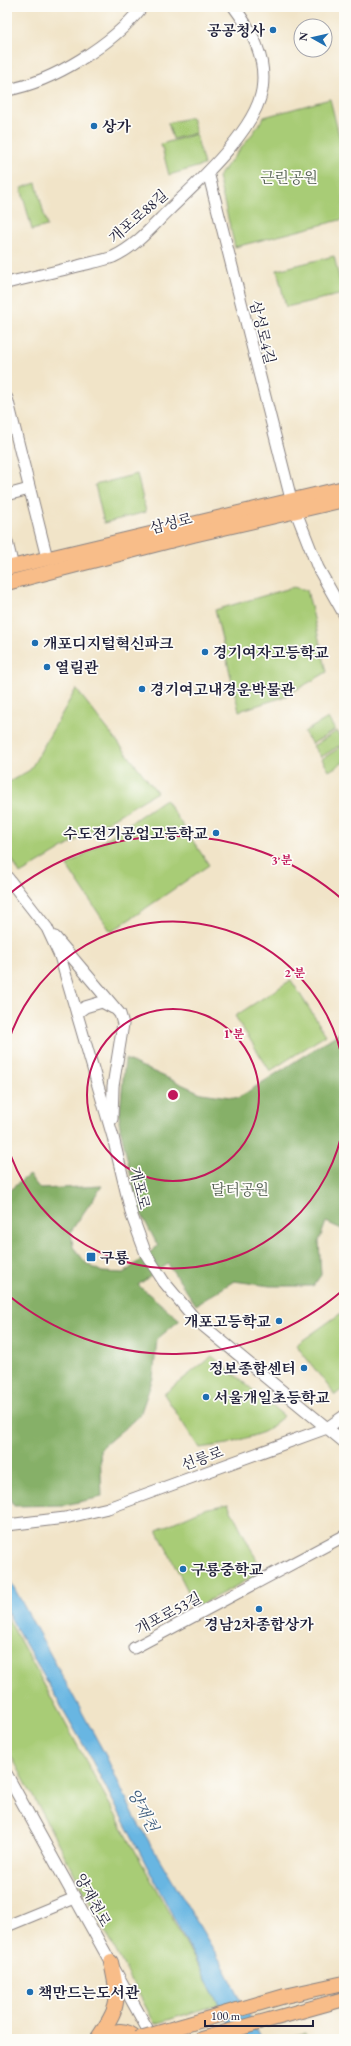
<svg xmlns="http://www.w3.org/2000/svg" width="351" height="2046" viewBox="0 0 351 2046" font-family="'EB Garamond','Noto Serif KR',serif">
  <style>
    .green { fill: #a8cc76; stroke: #657758 }
    .forest { fill: #86b067; stroke: #546951 }
    .water { fill: #68b6e2; stroke: #456c8e }
    .lines { fill: none; stroke-linecap: round; stroke-linejoin: round }
    .minor-casing { stroke: #8a8382; stroke-width: 13 }
    .major-casing { stroke: #8a8382; stroke-width: 16 }
    .minor { stroke: #fff; stroke-width: 11 }
    .major { stroke: #f8bd89; stroke-width: 14 }
    .major-bridge-casing { stroke: #8a8382; stroke-width: 16; stroke-linecap: butt }
    .major-bridge { stroke: #f8bd89; stroke-width: 14 }
    .ring { fill: none; stroke: #c2185b; stroke-width: 2 }
    .poi-dot { fill: #1f6fb2; stroke: #fdfcf7; stroke-width: 1.5 }
    .labels { text-anchor: middle; dominant-baseline: central; stroke-width: 3.5; stroke-linejoin: round; paint-order: stroke }
    .poi-label { font-size: 15px; font-weight: bold; fill: #22223b; stroke: #fdfcf7; text-anchor: start }
    .park-label { font-size: 15px; fill: #515e50; stroke: #fdfcf7 }
    .street-label { font-size: 15px; fill: #22223b; stroke: #fdfcf7 }
    .water-label { font-size: 16px; font-style: italic; fill: #3e5d7e; stroke: #fdfcf7 }
    .centre { fill: #c2185b; stroke: #fdfcf7; stroke-width: 2 }
    .ring-label { font-size: 12px; text-anchor: middle; font-weight: bold; fill: #c2185b; stroke: #fdfcf7; stroke-width: 3.5; stroke-linejoin: round; paint-order: stroke }
  </style>
  <rect width="100%" height="100%" fill="#fdfcf7"/>
  <filter id="ink" filterUnits="userSpaceOnUse"><feTurbulence type="fractalNoise" baseFrequency=".025" numOctaves="2"/><feDisplacementMap in="SourceGraphic" scale="8" xChannelSelector="R" yChannelSelector="G"/><feConvolveMatrix kernelMatrix="1 2 1 2 8 2 1 2 1" color-interpolation-filters="sRGB"/></filter>
  <filter id="wash" filterUnits="userSpaceOnUse"><feTurbulence type="fractalNoise" baseFrequency=".012" numOctaves="4" result="noise"/><feDisplacementMap in="SourceGraphic" scale="16" xChannelSelector="R" yChannelSelector="G"/><feGaussianBlur stdDeviation="0.9" result="paint"/><feColorMatrix in="noise" values="0 0 0 0 0 0 0 0 0 0 0 0 0 0 0 0 0 1.4 0 .05"/><feComposite in="paint" operator="in"/></filter>
  <g filter="url(#wash)">
    <rect width="100%" height="100%" fill="#f1e4c8"/>
    <!-- green -->
    <g class="green">
      <path d="M330,99L344,155V219L235,247L218,177L253,133L264,117Z"/>
      <path d="M192,117L196,133L173,139L168,123Z"/>
      <path d="M196,134L204,165L169,175L161,144Z"/>
      <path d="M36,183L47,226L32,230L21,188Z"/>
      <path d="M334,256L343,294L286,307L277,270Z"/>
      <path d="M137,474L146,512L104,523L95,485Z"/>
      <path d="M294,587L307,590L327,672L284,697L239,711L215,610Z"/>
      <path d="M76,689L157,792L20,874L7,850V783L30,770Z"/>
      <path d="M328,718L335,730L312,744L304,732Z"/>
      <path d="M337,731L344,743L321,757L313,746Z"/>
      <path d="M344,745V762L329,771L322,759Z"/>
      <path d="M165,799L209,865L111,932L67,866Z"/>
      <path d="M291,980L326,1035L270,1071L235,1016Z"/>
      <path d="M344,1311V1388L335,1395L296,1345Z"/>
      <path d="M212,1356L284,1416L264,1432L228,1444L199,1448L164,1394Z"/>
      <path d="M228,1504L263,1572L196,1607L157,1530L204,1509Z"/>
      <path d="M7,1617L219,2004L155,2024L7,1748Z"/>
      <path d="M305,2033L308,2039H278Z"/>
    </g>
    <!-- forest -->
    <path class="forest" d="M344,1030V1230L326,1222L319,1241L321,1275L313,1286H270L234,1281L196,1305L168,1264L138,1285L180,1320L157,1339L153,1378L140,1415L100,1449L102,1497L65,1505L14,1506L7,1489V1192L29,1175L40,1189L102,1186L71,1231L73,1247L87,1264L102,1272L124,1273L158,1246L138,1208L119,1122L125,1059L201,1093L238,1098Z"/>
    <!-- water -->
    <path class="water" d="M7,1575L106,1756L135,1818L225,1969L261,2039H237L88,1753L7,1612Z"/>
  </g>
  <g filter="url(#ink)">
    <g class="lines">
      <!-- minor casing -->
      <g class="minor-casing">
        <g id="minor">
          <path d="M7,90C53,82 113,44 142,7"/>
          <path d="M208,172L291,499L318,568L344,614"/>
          <path d="M7,283C31,277 54,272 78,266C89,263 102,261 113,257C135,247 152,227 168,211C198,182 255,131 262,90C267,58 252,31 234,7"/>
          <path d="M7,398L47,558"/>
          <path d="M7,495L29,489"/>
          <path d="M7,542L13,567"/>
          <path d="M7,877L47,928L60,956L113,1137L132,1216L146,1254L164,1282L195,1319L344,1442"/>
          <path d="M55,937L120,1014L123,1024L113,1086L112,1119"/>
          <path d="M77,1013L85,1007L102,1002L113,1008"/>
          <path d="M7,1525L65,1518L108,1508L327,1428L344,1416"/>
          <path d="M134,1648L344,1536"/>
          <path d="M7,1775L153,2039"/>
          <path d="M7,1926L75,1898"/>
        </g>
      </g>
      <!-- major casing -->
      <g class="major-casing">
        <g id="major">
          <path d="M7,568L344,488"/>
          <path d="M7,583L193,535L344,500"/>
          <path d="M285,1996L344,1983"/>
          <path d="M97,2039C121,2005 119,2001 111,1962"/>
          <path d="M97,2039C112,2032 124,2025 137,2039"/>
          <path d="M201,2039L344,1999"/>
        </g>
      </g>
      <!-- minor -->
      <use href="#minor" class="minor"/>
      <!-- major -->
      <use href="#major" class="major"/>
      <!-- major-bridge casing -->
      <g class="major-bridge-casing">
        <path id="major-bridge" d="M137,2039L285,1996"/>
      </g>
      <!-- major-bridge -->
      <use href="#major-bridge" class="major-bridge"/>
    </g>
  </g>
  <!-- distance rings -->
  <g class="ring">
    <circle cx="173" cy="1095" r="86"/>
    <path d="M344 1122A173 173 0 0 1 7 1144M7 1046A173 173 0 0 1 344 1068"/>
    <path d="M343 1290A259 259 0 0 1 8 1295M8 895A259 259 0 0 1 343 900"/>
  </g>
  <!-- markers -->
  <g class="poi-dot">
    <circle cx="273" cy="30" r="4"/>
    <circle cx="94" cy="126" r="4"/>
    <circle cx="35" cy="643" r="4"/>
    <circle cx="205" cy="652" r="4"/>
    <circle cx="47" cy="667" r="4"/>
    <circle cx="142" cy="689" r="4"/>
    <circle cx="216" cy="833" r="4"/>
    <rect x="86" y="1252" width="10" height="10" rx="2"/>
    <circle cx="279" cy="1321" r="4"/>
    <circle cx="304" cy="1368" r="4"/>
    <circle cx="206" cy="1397" r="4"/>
    <circle cx="183" cy="1569" r="4"/>
    <circle cx="259" cy="1609" r="4"/>
    <circle cx="30" cy="1992" r="4"/>
  </g>
  <g class="labels">
    <!-- poi labels -->
    <g class="poi-label">
      <text x="265" y="30" text-anchor="end">공공청사</text>
      <text x="102" y="126">상가</text>
      <text x="43" y="643">개포디지털혁신파크</text>
      <text x="213" y="652">경기여자고등학교</text>
      <text x="55" y="667">열림관</text>
      <text x="150" y="689">경기여고내경운박물관</text>
      <text x="208" y="833" text-anchor="end">수도전기공업고등학교</text>
      <text x="100" y="1257">구룡</text>
      <text x="271" y="1321" text-anchor="end">개포고등학교</text>
      <text x="296" y="1368" text-anchor="end">정보종합센터</text>
      <text x="214" y="1397">서울개일초등학교</text>
      <text x="191" y="1569">구룡중학교</text>
      <text x="259" y="1624" text-anchor="middle">경남2차종합상가</text>
      <text x="38" y="1992">책만드는도서관</text>
    </g>
    <!-- park labels -->
    <g class="park-label">
      <text x="289" y="177">근린공원</text>
      <text x="240" y="1189">달터공원</text>
    </g>
    <!-- street labels -->
    <g class="street-label">
      <text transform="translate(138 216) rotate(-41)">개포로88길</text>
      <text transform="translate(263 332) rotate(76)">삼성로4길</text>
      <text transform="translate(171 523) rotate(-14)">삼성로</text>
      <text transform="translate(140 1188) rotate(76)">개포로</text>
      <text transform="translate(202 1458) rotate(-20)">선릉로</text>
      <text transform="translate(168 1613) rotate(-28)">개포로53길</text>
      <text transform="translate(93 1900) rotate(61)">양재천로</text>
    </g>
    <!-- water labels -->
    <g class="water-label">
      <text transform="translate(143 1810) rotate(62)">양재천</text>
    </g>
  </g>
  <circle cx="173" cy="1095" r="6" class="centre"/>
  <g class="ring-label">
    <text x="282" y="864">3 분</text>
    <text x="295" y="977">2 분</text>
    <text x="234" y="1038">1 분</text>
  </g>
  <!-- margin -->
  <rect width="351" height="2046" fill="none" stroke="#fdfcf7" stroke-width="24"/>
  <!-- north arrow -->
  <g transform="translate(313 38) rotate(278)"><circle r="19" fill="#fdfcf7" stroke="#a5a5ac"/>
  <path d="M0-3L7 15L0 10L-7 15Z" fill="#1f6fb2"/>
  <text y="-6" font-size="11" font-weight="bold" text-anchor="middle" fill="#22223b">N</text>
  </g>
  <!-- scale -->
  <path d="M205 2020v6h108v-6" fill="none" stroke="#22223b" stroke-width="2"/>
  <text x="211" y="2020" font-size="12" fill="#22223b" stroke="#fdfcf7" stroke-width="3" paint-order="stroke">100 m</text>
</svg>
